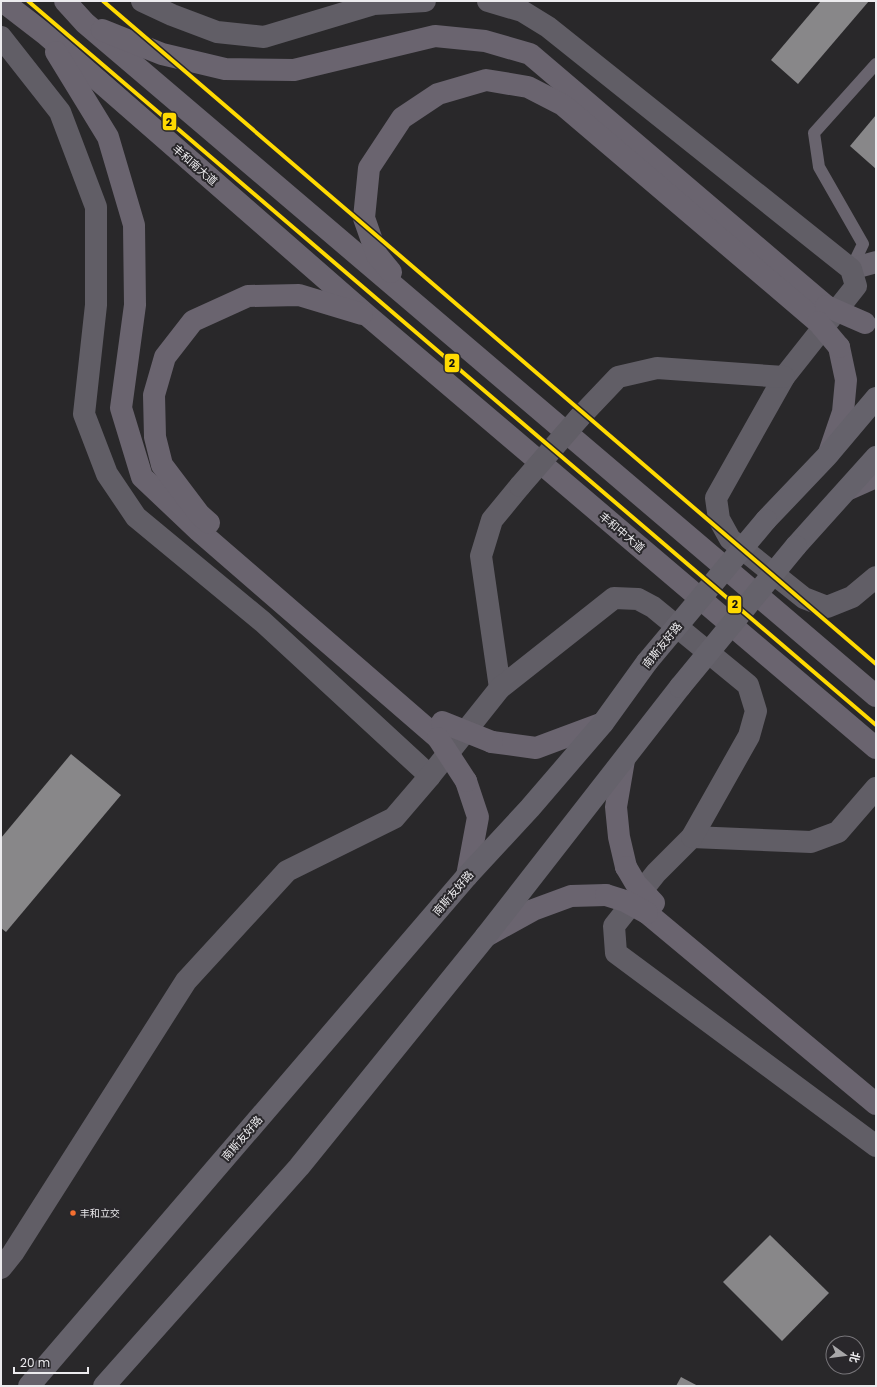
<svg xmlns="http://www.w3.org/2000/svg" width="877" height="1387" viewBox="0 0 877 1387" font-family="Poppins,'Noto Sans SC',sans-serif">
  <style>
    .building { fill: #888789 }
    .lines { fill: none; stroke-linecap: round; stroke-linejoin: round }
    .lane { stroke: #69646e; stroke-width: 12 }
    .street { stroke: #69646e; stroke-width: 22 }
    .secondary { stroke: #615e66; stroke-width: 22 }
    .primary { stroke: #6a646f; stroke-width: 22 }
    .highway { stroke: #65626b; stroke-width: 22 }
    .secondary-bridge { stroke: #615e66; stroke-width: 22 }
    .primary-bridge { stroke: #6a646f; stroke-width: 22 }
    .highway-bridge { stroke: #65626b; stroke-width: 22 }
    .metro-1-casing { stroke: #29272b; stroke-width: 7 }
    .metro-1 { stroke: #ffda01; stroke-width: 4 }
    .bus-dot { fill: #f46f30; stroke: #29272b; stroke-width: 1.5 }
    .labels { text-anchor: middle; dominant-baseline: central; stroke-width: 4; stroke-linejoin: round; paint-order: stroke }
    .bus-label { font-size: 10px; fill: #ecebee; stroke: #29272b; text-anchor: start }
    .street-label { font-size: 11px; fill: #ecebee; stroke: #29272b }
    .line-badge { stroke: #29272b; stroke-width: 1.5 }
    .pale-badge-label { font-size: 11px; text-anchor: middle; font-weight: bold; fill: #111 }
  </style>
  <rect width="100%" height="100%" fill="#29282a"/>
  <!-- building -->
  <g class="building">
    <path d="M821,1H869L798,84L771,60Z"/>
    <path d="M876,115V169L850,146Z"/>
    <path d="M71,754L121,795L6,932L1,928V838Z"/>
    <path d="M770,1235L829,1293L782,1341L723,1282Z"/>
    <path d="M681,1377L698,1386H676Z"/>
  </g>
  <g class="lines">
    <!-- lane -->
    <path class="lane" d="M851,269L863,244L819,167L814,133L876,64"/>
    <!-- street -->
    <path class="street" d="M851,269L876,262"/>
    <!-- secondary -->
    <g class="secondary">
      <path d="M142,1L172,15L217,32L264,37L374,4L425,1"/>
      <path d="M488,1L522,11L548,27L851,269L856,286L784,377L716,498L719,519L730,539L804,598L827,607L852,597L876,577"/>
      <path d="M1,37L60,112L96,207V305L84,414L107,474L136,517L263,622L430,776"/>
      <path d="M579,418L618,377L657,368L784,377"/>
      <path d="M500,688L481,556L492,520L520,486"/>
      <path d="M876,788L838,832L811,842L692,837L656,873L614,926L616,953L876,1146"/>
      <path d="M1,1268L13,1253L186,981L287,871L394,818L430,776L500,688L614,598L638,599L653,607L748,685L756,711L749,736L692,837"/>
    </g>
    <!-- primary -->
    <g class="primary">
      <path d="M2,1L45,34L368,316L876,748"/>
      <path d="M65,1L85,23L876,696"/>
      <path d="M102,30L162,54L225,69L294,70L435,36L485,41L530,54L826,306"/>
      <path d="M56,52L108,137L134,225L135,305L121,408L142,477L199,531L438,738"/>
      <path d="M391,272L377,255L364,218L369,168L402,118L438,94L486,80L528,87L563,105L818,322"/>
      <path d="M829,453L843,412L846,380L839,347"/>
      <path d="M849,489L876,477"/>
      <path d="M209,523L199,514L162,465L155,437L154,395L165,357L193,321L248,296L299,295L362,314"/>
      <path d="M492,742L536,748L603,723"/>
      <path d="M624,760L616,807L619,837L626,867"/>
      <path d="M466,781L478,817L467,876"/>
      <path d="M647,913L876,1104"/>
      <path d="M486,936L533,910L571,896L606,895"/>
    </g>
    <!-- highway -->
    <g class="highway">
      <path d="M766,520L827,456L876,398"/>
      <path d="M796,546L876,457"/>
      <path d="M29,1386L467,876L530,808L603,723L647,662"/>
      <path d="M104,1386L299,1167L486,936L680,687"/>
    </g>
    <!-- secondary-bridge -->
    <path class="secondary-bridge" d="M520,486L579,418"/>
    <!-- primary-bridge -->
    <g class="primary-bridge">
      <path d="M826,306L865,323"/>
      <path d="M818,322L839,347"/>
      <path d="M442,722L492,742"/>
      <path d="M438,738L466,781"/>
      <path d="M626,867L636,884L654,903"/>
      <path d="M606,895L625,901L647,913"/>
    </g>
    <!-- highway-bridge -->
    <g class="highway-bridge">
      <path d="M647,662L766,520"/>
      <path d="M680,687L796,546"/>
    </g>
    <!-- metro-1 casing -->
    <g class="metro-1-casing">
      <g id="metro-1">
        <path d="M28,1L876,725"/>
        <path d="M103,1L876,664"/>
      </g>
    </g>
    <!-- metro-1 -->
    <use href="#metro-1" class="metro-1"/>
  </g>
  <!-- markers -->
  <circle class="bus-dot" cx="73" cy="1213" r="3.5"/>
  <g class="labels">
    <!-- bus labels -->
    <g class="bus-label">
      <text x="80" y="1213">丰和立交</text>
    </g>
    <!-- street labels -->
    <g class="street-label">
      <text transform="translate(195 165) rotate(41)">丰和南大道</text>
      <text transform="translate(622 532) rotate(40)">丰和中大道</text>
      <text transform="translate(662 645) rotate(-51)">南斯友好路</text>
      <text transform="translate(453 893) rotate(-49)">南斯友好路</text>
      <text transform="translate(242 1138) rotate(-49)">南斯友好路</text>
    </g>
  </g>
  <g class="line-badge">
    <rect x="162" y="112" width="15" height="19" rx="4" fill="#ffda01"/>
    <rect x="444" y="353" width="16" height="20" rx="4" fill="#ffda01"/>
    <rect x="727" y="595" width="15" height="19" rx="4" fill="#ffda01"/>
  </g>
  <g class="pale-badge-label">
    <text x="169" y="126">2</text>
    <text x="452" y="367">2</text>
    <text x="735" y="608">2</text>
  </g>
  <!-- border -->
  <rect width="877" height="1387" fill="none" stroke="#ecebee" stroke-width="4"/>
  <!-- north arrow -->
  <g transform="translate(845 1355) rotate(104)"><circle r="19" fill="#29272b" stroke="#777579"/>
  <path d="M0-3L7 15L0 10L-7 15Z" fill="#a8a7a9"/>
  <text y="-6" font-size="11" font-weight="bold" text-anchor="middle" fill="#ecebee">北</text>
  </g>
  <!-- scale -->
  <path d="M14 1367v6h74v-6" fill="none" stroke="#ecebee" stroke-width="2"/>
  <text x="20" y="1367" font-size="12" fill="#ecebee" stroke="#29272b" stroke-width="3" paint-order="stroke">20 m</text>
</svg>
